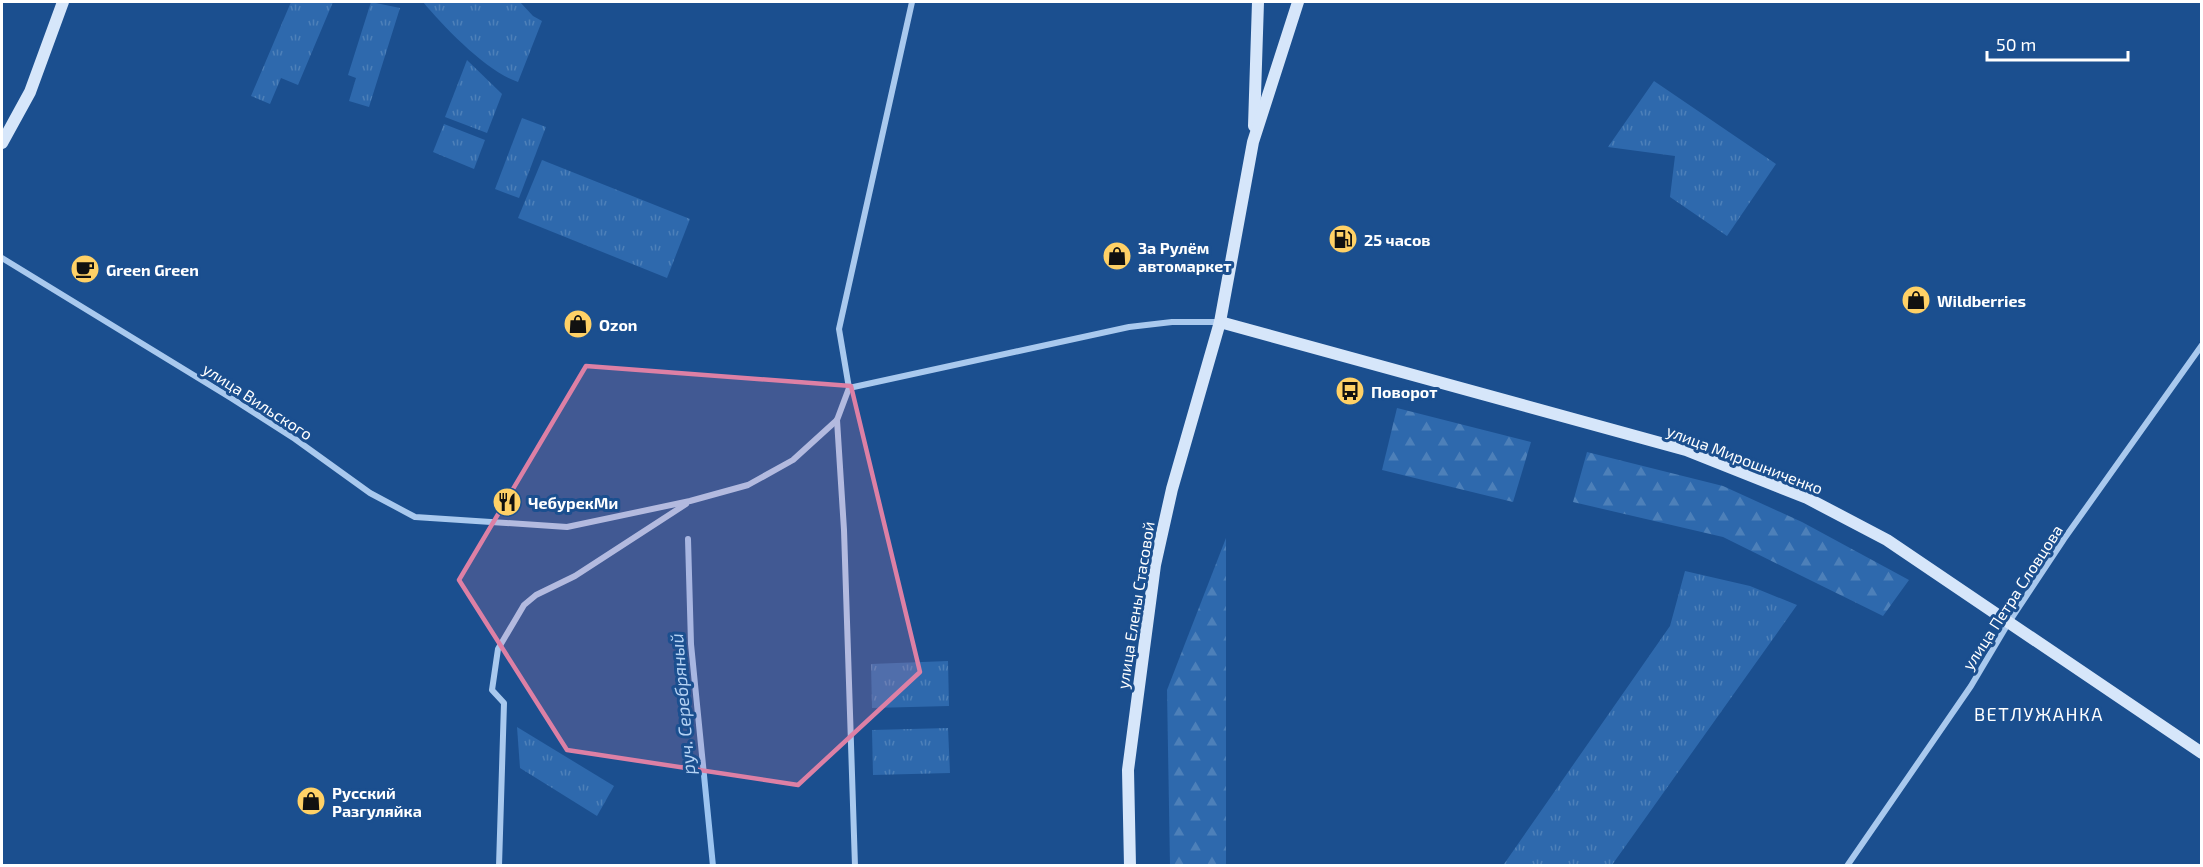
<svg xmlns="http://www.w3.org/2000/svg" width="2203" height="867" viewBox="0 0 2203 867" font-family="'Exo 2',sans-serif">
  <style>
    .forest { fill: url(#forest-firs) }
    .park { fill: url(#park-tufts) }
    .lines { fill: none; stroke-linecap: round; stroke-linejoin: round }
    .stream { stroke: #9cc4f0; stroke-width: 6 }
    .street { stroke: #a9c9ee; stroke-width: 6 }
    .secondary { stroke: #d6e6fa; stroke-width: 12 }
    .marked { fill: #dd80a5; fill-opacity: 0.2; stroke: #dd80a5; stroke-width: 4.5; stroke-linejoin: round }
    .labels { text-anchor: middle; dominant-baseline: central; stroke-width: 6; stroke-linejoin: round; paint-order: stroke }
    .poi-label { font-size: 16px; font-weight: bold; fill: #fff; stroke: #1b4f8f; text-anchor: start }
    .street-label { font-size: 16px; fill: #fff; stroke: #1b4f8f }
    .water-label { font-size: 18px; font-style: italic; fill: #b5d3f5; stroke: #1b4f8f }
    .neighbourhood-label { font-size: 18px; letter-spacing: 1.5px; fill: #fff; stroke: #1b4f8f }
  </style>
  <defs>
    <pattern id="forest-firs" width="22" height="20" patternUnits="userSpaceOnUse" patternTransform="scale(1.5)"><rect width="22" height="20" fill="#2e69ad"/><path d="M5 1l3.5 6h-7zM16 11l3.5 6h-7z" fill="#4d80b9"/></pattern>
    <pattern id="park-tufts" width="24" height="20" patternUnits="userSpaceOnUse" patternTransform="scale(1.5)"><rect width="24" height="20" fill="#2e69ad"/><path d="M3 7l-1-3M5 7V3M7 7l1-3M15 17l-1-3M17 17v-4M19 17l1-3" fill="none" stroke="#4d80b9"/></pattern>
  </defs>
  <rect width="100%" height="100%" fill="#1b4f8f"/>
  <!-- forest -->
  <g class="forest">
    <path d="M1397,408L1531,442L1513,502L1382,470Z"/>
    <path d="M1587,452L1723,486L1802,522L1909,580L1883,616L1723,537L1573,502Z"/>
    <path d="M1226,538V865H1170L1167,690Z"/>
  </g>
  <!-- park -->
  <g class="park">
    <path d="M291,2H333L298,85L281,78L270,104L251,96Z"/>
    <path d="M371,2L400,8L369,107L349,101L356,78L348,75Z"/>
    <path d="M423,2H520L533,16L542,21L518,82C486,71 445,28 423,2Z"/>
    <path d="M467,60L502,94L487,133L445,117Z"/>
    <path d="M1654,81L1776,164L1727,236L1670,197L1675,156L1608,147Z"/>
    <path d="M522,118L546,127L519,198L495,189Z"/>
    <path d="M444,124L485,140L474,169L433,152Z"/>
    <path d="M542,160L690,219L667,278L518,218Z"/>
    <path d="M1685,571L1750,586L1797,605L1612,865H1507L1504,864L1670,626Z"/>
    <path d="M948,661L949,706L872,708L871,664Z"/>
    <path d="M517,727L614,786L597,816L520,768Z"/>
    <path d="M948,728L950,773L873,775L872,730Z"/>
  </g>
  <g class="lines">
    <!-- stream -->
    <path class="stream" d="M688,539L691,644L713,866"/>
    <!-- street -->
    <g class="street">
      <path d="M2,258L231,398L295,439L370,493L415,517L567,527L690,501L748,485L793,460L837,420L849,388L1129,327L1172,322H1220"/>
      <path d="M849,388L839,329L912,2"/>
      <path d="M837,420L844,530L855,866"/>
      <path d="M499,866L504,703L492,690L498,649L524,605L536,595L575,576L686,504"/>
      <path d="M1847,866L1971,686L2009,622L2064,539L2202,345"/>
    </g>
    <!-- secondary -->
    <g class="secondary">
      <path d="M1254,126L1258,2"/>
      <path d="M2,143L30,92L63,2"/>
      <path d="M1220,322L1686,450L1807,498L1887,540L2202,753"/>
      <path d="M1130,866L1128,770L1155,565L1172,489L1220,322L1253,142L1298,2"/>
    </g>
  </g>
  <!-- marked area -->
  <path class="marked" d="M586,366L851,386L920,672L798,785L567,750L459,580Z"/>
  <!-- icons -->
  <defs>
    <g id="fuel-disc" transform="scale(1.5)"><circle r="9.5" fill="#ffd166" stroke="#1b4f8f"/><path d="M-5.5-6h7V0h2V4h1.3V-2.5L3-4.5l.8-.8L6-3V5H2.5V1h-1V6h-7ZM-4.2-4.7v3.2H.2V-4.7Z" fill="#111"/></g>
    <g id="shop-disc" transform="scale(1.5)"><circle r="9.5" fill="#ffd166" stroke="#1b4f8f"/><path d="M-5-2.5h2.3a2.7 3.5 0 0 1 5.4 0H5L5.5 6h-11ZM-1.5-2.5h3a1.5 2.3 0 0 0-3 0Z" fill="#111"/></g>
    <g id="cafe-disc" transform="scale(1.5)"><circle r="9.5" fill="#ffd166" stroke="#1b4f8f"/><path d="M-5.5-4.5H6V0H3Q3 3.5 0 3.5H-2.5Q-5.5 3.5-5.5 0ZM3-3.2v2h1.7v-2ZM-6 4.5H4V6H-6Z" fill="#111"/></g>
    <g id="bus-disc" transform="scale(1.5)"><circle r="9.5" fill="#ffd166" stroke="#1b4f8f"/><path d="M-5-6H5V4H4V6H2V4H-2V6H-4V4H-5ZM-3.5-4V0h7V-4ZM-3.5 1.2v1.5H-2V1.2ZM2 1.2v1.5H3.5V1.2Z" fill="#111"/></g>
    <g id="restaurant-disc" transform="scale(1.5)"><circle r="9.5" fill="#ffd166" stroke="#1b4f8f"/><path d="M-5-6h1v4h1v-4h1v4h1v-4h1v5L-1.5 .5V6h-2V.5L-5-1ZM5-6V6H3V1.5H1.5Q1.5-4 5-6Z" fill="#111"/></g>
  </defs>
  <g fill-rule="evenodd">
    <use href="#fuel-disc" x="1343" y="239"/>
    <use href="#shop-disc" x="1117" y="256"/>
    <use href="#cafe-disc" x="85" y="269"/>
    <use href="#shop-disc" x="1916" y="300"/>
    <use href="#shop-disc" x="578" y="324"/>
    <use href="#bus-disc" x="1350" y="391"/>
    <use href="#restaurant-disc" x="507" y="502"/>
    <use href="#shop-disc" x="311" y="801"/>
  </g>
  <g class="labels">
    <!-- poi labels -->
    <g class="poi-label">
      <text x="1364" y="239">25 часов</text>
      <text x="1138" y="247">За Рулём<tspan x="1138" dy="18">автомаркет</tspan></text>
      <text x="106" y="269">Green Green</text>
      <text x="1937" y="300">Wildberries</text>
      <text x="599" y="324">Ozon</text>
      <text x="1371" y="391">Поворот</text>
      <text x="528" y="502">ЧебурекМи</text>
      <text x="332" y="792">Русский<tspan x="332" dy="18">Разгуляйка</tspan></text>
    </g>
    <!-- street labels -->
    <g class="street-label">
      <text transform="translate(258 401) rotate(33)">улица Вильского</text>
      <text transform="translate(1745 459) rotate(21)">улица Мирошниченко</text>
      <text transform="translate(2012 597) rotate(-57)">улица Петра Словцова</text>
      <text transform="translate(1135 605) rotate(-81)">улица Елены Стасовой</text>
    </g>
    <!-- water labels -->
    <g class="water-label">
      <text transform="translate(682 704) rotate(-95)">руч. Серебряный</text>
    </g>
    <!-- neighbourhood labels -->
    <g class="neighbourhood-label">
      <text x="2039" y="714">ВЕТЛУЖАНКА</text>
    </g>
  </g>
  <!-- border -->
  <rect width="2203" height="867" fill="none" stroke="#ffffff" stroke-width="6"/>
  <!-- scale -->
  <path d="M1987 51v9h141v-9" fill="none" stroke="#ffffff" stroke-width="3"/>
  <text x="1996" y="51" font-size="18" fill="#ffffff" stroke="#1b4f8f" stroke-width="4.5" paint-order="stroke">50 m</text>
</svg>
